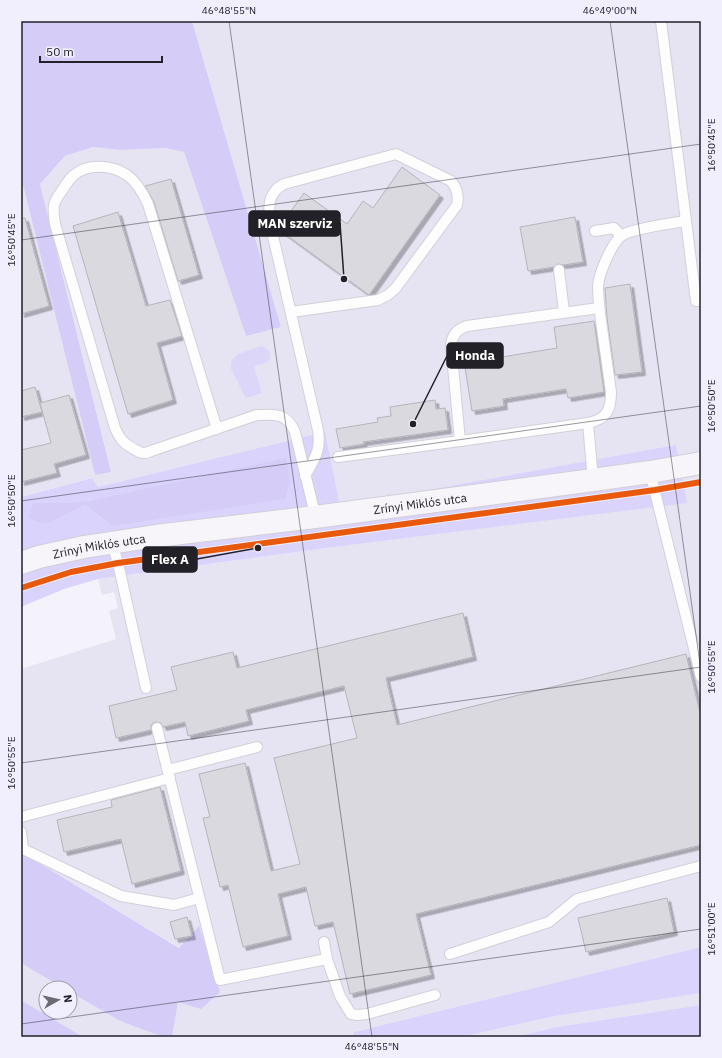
<svg xmlns="http://www.w3.org/2000/svg" width="722" height="1058" viewBox="0 0 722 1058" font-family="'IBM Plex Sans',sans-serif">
  <style>
    .built { fill: #e6e4f3 }
    .green { fill: #dad3fc; fill-rule: evenodd }
    .forest { fill: #d5cdf7 }
    .water { fill: #dcd7f8 }
    .building { fill: #dbd9e0; stroke: #b6b4bb; filter: url(#shadow) }
    .lines { fill: none; stroke-linecap: round; stroke-linejoin: round }
    .lane-casing { stroke: #d1d0d7; stroke-width: 12 }
    .secondary-casing { stroke: #d1d0d7; stroke-width: 24 }
    .lane { stroke: #fdfdfe; stroke-width: 10 }
    .secondary { stroke: #f7f5fa; stroke-width: 22 }
    .cycleway-casing { stroke: #f1effe; stroke-width: 8 }
    .cycleway { stroke: #e8590c; stroke-width: 6 }
    .ticks { fill: none; stroke: #222128; stroke-width: 1; stroke-opacity: 0.45 }
    .labels { text-anchor: middle; dominant-baseline: central; stroke-width: 3; stroke-linejoin: round; paint-order: stroke }
    .street-label { font-size: 12px; fill: #222128; stroke: #f1effe }
    .leader { fill: none; stroke: #222128; stroke-width: 1.5 }
    .callout-dot { fill: #222128; stroke: #f1effe; stroke-width: 1.5 }
    .callout { fill: #222128; stroke: #222128; stroke-width: 1.5 }
    .callout-label { font-size: 13px; text-anchor: middle; font-weight: bold; fill: #fff }
    .neatline { fill: none; stroke: #222128; stroke-width: 1.5 }
    .ticks-label { font-size: 10px; text-anchor: middle; fill: #222128 }
  </style>
  <defs>
    <filter id="shadow"><feDropShadow dx="3.5" dy="3.5" stdDeviation="0" flood-color="#0004"/></filter>
  </defs>
  <rect width="100%" height="100%" fill="#f4f2fa"/>
  <!-- built -->
  <g class="built">
    <path d="M192,21H701V947L354,1032L352,1037H172L178,1002L199,927L180,948L21,852V669L116,639L109,611L118,608L114,592L102,595L98,579L341,546L340,506L325,433L98,487L91,478L21,497V185H23L95,475L111,471L40,184L65,156L93,147L120,150L165,148L184,152L246,336L281,327Z"/>
    <path d="M21,963L63,988H46V1012H70V992L120,1021L163,1037H83L21,1000Z"/>
    <path d="M701,993V1005L557,1027L515,1037H461L555,1016Z"/>
  </g>
  <!-- green -->
  <g class="green">
    <path d="M325,432L340,506L676,445L687,503L341,546L98,579L64,589L21,607V497L92,478L98,487ZM94,500L112,526L85,505L66,503Z"/>
    <path d="M701,947V993L555,1016L461,1037H352L354,1032Z"/>
    <path d="M701,1005V1037H515L557,1027Z"/>
  </g>
  <!-- forest -->
  <g class="forest">
    <path d="M21,21H192L281,327L246,336L184,152L165,148L120,150L93,147L65,156L40,184L111,472L95,475L23,185H21Z"/>
    <path d="M286,458L290,481L285,499L112,526L85,505L45,524L28,518L33,503H66L94,500Z"/>
    <path d="M21,852L179,948L199,926L220,992L201,1009L178,1002L172,1037H163L120,1021L70,992V988H63L21,963Z"/>
    <path d="M21,1000L83,1037H21Z"/>
  </g>
  <!-- water -->
  <path class="water" d="M261,346C269,348 274,356 267,362C264,364 258,365 254,366L262,393L251,397H245L231,369V362L234,358L238,354Z"/>
  <!-- building -->
  <g class="building">
    <path d="M402,167L440,195L369,295L278,229L304,193L347,224L363,201L373,208Z"/>
    <path d="M171,179L199,275L178,281L154,202L145,186Z"/>
    <path d="M118,212L146,306L170,300L182,336L157,343L173,400L128,414L73,226Z"/>
    <path d="M575,217L583,262L563,265L558,264L554,267L528,271L520,227Z"/>
    <path d="M21,218H25L49,306L21,314Z"/>
    <path d="M630,284L642,372L615,375L607,318L605,288Z"/>
    <path d="M594,321L604,392L568,398L566,389L503,399L504,406L472,411L463,355L495,350L496,358L557,348L554,327Z"/>
    <path d="M35,387L42,412L21,417V391Z"/>
    <path d="M69,395L86,455L54,464L57,473L21,482V450L51,443L40,403Z"/>
    <path d="M435,400L436,409L445,408L448,430L363,442L364,444L340,448L336,429L378,422L377,418L391,416L390,407Z"/>
    <path d="M463,613L473,657L386,678L397,725L686,654L701,717V845L416,914L431,975L350,994L333,922L315,926L306,887L278,894L288,936L243,947L228,885L220,887L203,818L210,817L199,774L245,763L271,871L300,864L274,758L357,738L344,686L246,710L249,721L188,736L185,722L163,727L161,723L156,722L153,723L151,726V730L116,738L109,706L177,690L171,667L233,652L237,668Z"/>
    <path d="M160,787L181,871L132,884L121,839L64,852L57,820L112,807L111,800Z"/>
    <path d="M667,898L674,932L586,952L578,918Z"/>
    <path d="M187,917L192,936L175,939L170,922Z"/>
  </g>
  <g class="lines">
    <!-- lane casing -->
    <g class="lane-casing">
      <g id="lane">
        <path d="M661,21L696,301H701"/>
        <path d="M595,231L614,228L621,236"/>
        <path d="M559,270L564,312"/>
        <path d="M291,312L378,300L388,295L395,289L457,205C459,196 457,188 451,181L396,154L284,184C269,192 269,203 269,219L318,430C321,451 315,458 305,476"/>
        <path d="M217,429L148,204C143,193 137,182 127,175C112,165 88,163 74,175C69,179 65,186 61,192C58,196 55,201 54,205C53,212 54,218 55,224L115,428C120,439 123,443 134,449C137,451 141,453 144,453C147,453 151,451 154,450L257,415C275,414 287,413 295,432L313,506L315,517"/>
        <path d="M460,441L451,345C452,335 457,329 467,326L599,308"/>
        <path d="M338,457L460,441L588,423"/>
        <path d="M650,472L701,677"/>
        <path d="M593,480L588,423C607,419 611,410 611,392C608,371 605,349 602,328C600,314 598,300 598,286C599,273 611,245 621,236C630,229 672,223 686,221"/>
        <path d="M112,543L118,563L146,688"/>
        <path d="M157,728L220,980L327,959"/>
        <path d="M168,770L257,747"/>
        <path d="M21,817L170,778"/>
        <path d="M21,832L23,849L121,896L174,905L199,898"/>
        <path d="M324,942L327,959L340,996L351,1014L357,1015L367,1014L435,995"/>
        <path d="M450,954L549,922L577,899L701,866"/>
      </g>
    </g>
    <!-- secondary casing -->
    <g class="secondary-casing">
      <g id="secondary">
        <path id="s1" d="M21,563L39,557L84,547L156,536L315,517L593,480L650,472L701,463"/>
      </g>
    </g>
    <!-- lane -->
    <use href="#lane" class="lane"/>
    <!-- secondary -->
    <use href="#secondary" class="secondary"/>
    <!-- cycleway casing -->
    <g class="cycleway-casing">
      <path id="cycleway" d="M21,588L71,572L118,563L655,490L701,482"/>
    </g>
    <!-- cycleway -->
    <use href="#cycleway" class="cycleway"/>
  </g>
  <!-- ticks -->
  <path class="ticks" d="M229,21L372,1037M610,21L701,671M21,240L701,144M21,501L701,406M21,763L701,667M21,1024L701,929"/>
  <g class="labels">
    <!-- street labels -->
    <g class="street-label">
      <text stroke="none"><textPath href="#s1" startOffset="404">Zrínyi Miklós utca</textPath></text>
      <text stroke="none"><textPath href="#s1" startOffset="80">Zrínyi Miklós utca</textPath></text>
    </g>
  </g>
  <!-- callouts -->
  <path class="leader" d="M344 279L340 223M413 424L447 356M258 548L197 559"/>
  <g class="callout-dot">
    <circle cx="344" cy="279" r="4"/>
    <circle cx="413" cy="424" r="4"/>
    <circle cx="258" cy="548" r="4"/>
  </g>
  <g class="callout">
    <rect x="249" y="211" width="91" height="25" rx="4"/>
    <rect x="447" y="343" width="56" height="25" rx="4"/>
    <rect x="143" y="547" width="54" height="25" rx="4"/>
  </g>
  <g class="callout-label">
    <text x="295" y="228">MAN szerviz</text>
    <text x="475" y="360">Honda</text>
    <text x="170" y="564">Flex A</text>
  </g>
  <!-- border -->
  <rect width="722" height="1058" fill="none" stroke="#f1effe" stroke-width="44"/>
  <!-- north arrow -->
  <g transform="translate(58 1000) rotate(82)"><circle r="19" fill="#f1effe" stroke="#9e9da8"/>
  <path d="M0-3L7 15L0 10L-7 15Z" fill="#6c6a72"/>
  <text y="-6" font-size="11" font-weight="bold" text-anchor="middle" fill="#222128">N</text>
  </g>
  <!-- scale -->
  <path d="M40 56v6h122v-6" fill="none" stroke="#222128" stroke-width="2"/>
  <text x="46" y="56" font-size="12" fill="#222128" stroke="#f1effe" stroke-width="3" paint-order="stroke">50 m</text>
  <rect x="22" y="22" width="678" height="1014" class="neatline"/>
  <g class="ticks-label">
    <text x="229" y="14">46°48'55"N</text>
    <text x="610" y="14">46°49'00"N</text>
    <text transform="translate(711 145) rotate(-90)" y="4">16°50'45"E</text>
    <text transform="translate(11 240) rotate(-90)" y="4">16°50'45"E</text>
    <text transform="translate(711 406) rotate(-90)" y="4">16°50'50"E</text>
    <text transform="translate(11 501) rotate(-90)" y="4">16°50'50"E</text>
    <text transform="translate(711 667) rotate(-90)" y="4">16°50'55"E</text>
    <text transform="translate(11 763) rotate(-90)" y="4">16°50'55"E</text>
    <text transform="translate(711 929) rotate(-90)" y="4">16°51'00"E</text>
    <text x="372" y="1050">46°48'55"N</text>
  </g>
</svg>
